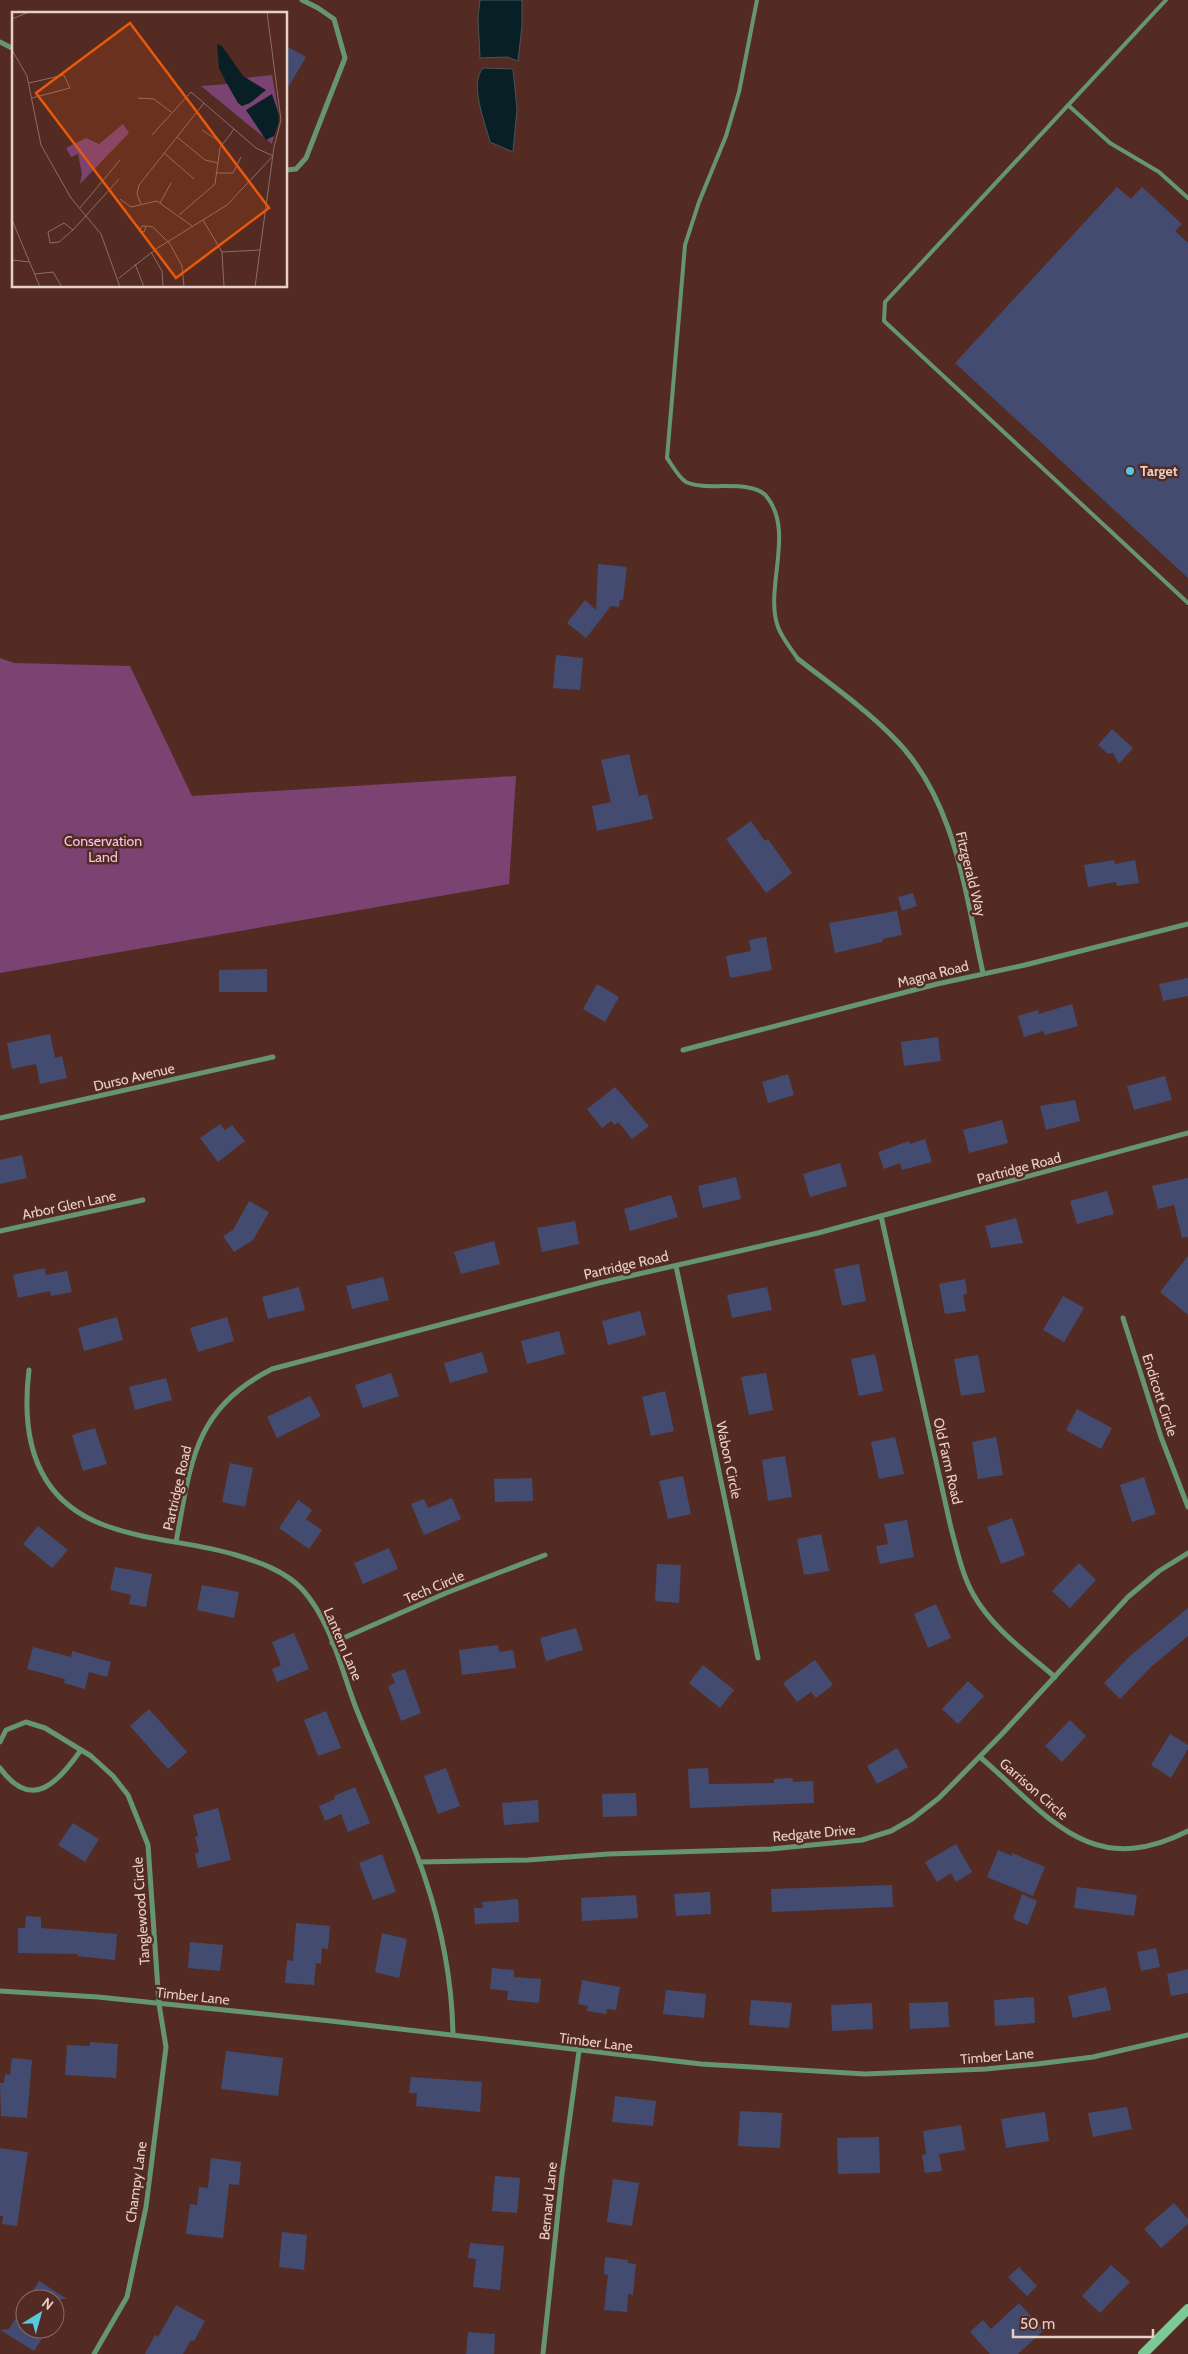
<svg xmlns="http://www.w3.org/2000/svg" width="1188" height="2354" viewBox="0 0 1188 2354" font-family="Cabin,sans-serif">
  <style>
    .green { fill: #7b4372 }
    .water { fill: #082025; stroke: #4c5456 }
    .building { fill: #434c70 }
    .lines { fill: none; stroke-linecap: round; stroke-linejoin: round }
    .lane { stroke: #669574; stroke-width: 4 }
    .street { stroke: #669574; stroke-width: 5 }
    .secondary { stroke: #7dc995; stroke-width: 10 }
    .poi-dot { fill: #56c9e1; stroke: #532b22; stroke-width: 2 }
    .labels { text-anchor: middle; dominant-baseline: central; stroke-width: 5; stroke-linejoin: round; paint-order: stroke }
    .poi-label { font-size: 14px; font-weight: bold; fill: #e9cec8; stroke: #532b22; text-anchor: start }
    .park-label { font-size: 14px; fill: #f4c3ea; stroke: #532b22 }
    .street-label { font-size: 14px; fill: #e9cec8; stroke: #532b22 }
    .inset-road { fill: none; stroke: #8f6c64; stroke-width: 1 }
    .view { fill: #e8590c; fill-opacity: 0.15; stroke: #e8590c; stroke-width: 2.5 }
    .inset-edge { fill: none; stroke: #e9cec8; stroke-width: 2.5 }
  </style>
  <rect width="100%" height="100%" fill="#532b22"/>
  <!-- green -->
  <path class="green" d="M0,658L14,663L130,666L192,796L516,776L509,884L0,973Z"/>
  <!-- water -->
  <g class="water">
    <path d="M480,0H522V26L518,61L507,57L480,58L478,17Z"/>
    <path d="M483,68L513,69L517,109L513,152L490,142C485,122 469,84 483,68Z"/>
  </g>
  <!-- building -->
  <g class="building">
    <path d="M286,46L306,57L286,91Z"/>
    <path d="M1117,187L1131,199L1142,187L1182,224L1175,231L1188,243V578L955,363Z"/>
    <path d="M598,564L627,567L623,600H620L619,607L611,606L586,638L567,623L585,600L596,610Z"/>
    <path d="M556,655L583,658L580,690L553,688Z"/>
    <path d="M1112,729L1133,748L1119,764L1113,753L1108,754L1098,745Z"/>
    <path d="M629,754L639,796L647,794L653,819L597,831L592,806L611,802L601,760Z"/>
    <path d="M751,821L765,841L768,839L792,873L766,893L726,839Z"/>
    <path d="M1114,860L1115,864L1135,860L1139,883L1117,886L1116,882L1088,887L1084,865Z"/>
    <path d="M913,893L917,906L902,911L898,897Z"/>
    <path d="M897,911L902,935L883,939L882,942L835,953L829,923Z"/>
    <path d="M766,937L772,970L730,978L726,956L751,951L749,940Z"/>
    <path d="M267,969V992H219V970Z"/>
    <path d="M1188,978V996L1163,1001L1159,984Z"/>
    <path d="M597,984L619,997L605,1022L583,1009Z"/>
    <path d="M1072,1004L1078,1026L1045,1035L1043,1031L1024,1037L1018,1016L1038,1010L1039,1014Z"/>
    <path d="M50,1034L55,1058L62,1056L67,1078L40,1084L36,1064L12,1069L7,1043Z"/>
    <path d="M938,1037L941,1061L904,1066L901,1042Z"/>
    <path d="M788,1074L794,1095L768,1103L762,1082Z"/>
    <path d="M1165,1076L1172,1100L1134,1110L1127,1086Z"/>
    <path d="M615,1087L649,1126L632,1139L618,1122L615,1125L611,1121L602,1128L587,1109Z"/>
    <path d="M1075,1100L1080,1121L1046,1130L1040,1106Z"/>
    <path d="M1002,1120L1008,1143L969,1153L963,1130Z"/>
    <path d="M220,1124L225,1130L232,1125L245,1141L218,1162L200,1138Z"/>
    <path d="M925,1139L932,1162L902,1170L900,1163L884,1169L878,1152L909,1141L910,1144Z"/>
    <path d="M22,1155L27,1178L0,1184V1160Z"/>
    <path d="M840,1163L847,1186L810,1197L803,1174Z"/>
    <path d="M736,1177L741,1199L703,1208L698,1186Z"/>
    <path d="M1188,1178V1237L1182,1238L1174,1205L1158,1209L1152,1186Z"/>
    <path d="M1107,1191L1114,1214L1077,1224L1070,1201Z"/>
    <path d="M671,1195L678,1217L630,1231L624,1209Z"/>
    <path d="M249,1201L269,1212L253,1240L234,1252L223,1236L233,1230Z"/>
    <path d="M1016,1218L1023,1243L991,1248L985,1226Z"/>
    <path d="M575,1221L579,1244L542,1252L537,1228Z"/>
    <path d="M494,1241L500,1264L461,1274L454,1252Z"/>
    <path d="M1188,1256V1315L1160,1292Z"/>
    <path d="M859,1264L866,1301L842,1306L834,1269Z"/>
    <path d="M45,1268L46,1275L67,1271L72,1292L51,1296L50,1291L18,1298L13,1275Z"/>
    <path d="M383,1277L389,1300L352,1309L346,1286Z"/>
    <path d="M965,1279L967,1294L963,1295L966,1311L945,1314L939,1284Z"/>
    <path d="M299,1287L305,1310L268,1319L262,1297Z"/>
    <path d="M767,1287L772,1310L732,1318L727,1295Z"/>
    <path d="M1063,1296L1084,1308L1064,1342L1043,1330Z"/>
    <path d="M640,1311L646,1335L608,1345L602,1321Z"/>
    <path d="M117,1317L123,1340L84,1351L78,1328Z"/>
    <path d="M227,1317L234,1341L198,1352L190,1328Z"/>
    <path d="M559,1331L565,1354L527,1364L521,1341Z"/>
    <path d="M482,1352L488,1372L450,1383L444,1363Z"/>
    <path d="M875,1354L883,1391L859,1396L851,1359Z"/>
    <path d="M978,1355L985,1392L961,1396L954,1359Z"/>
    <path d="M391,1373L399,1396L363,1408L355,1385Z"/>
    <path d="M766,1373L773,1410L749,1415L741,1377Z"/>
    <path d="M166,1378L172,1400L135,1410L129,1387Z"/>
    <path d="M665,1391L674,1431L651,1436L642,1397Z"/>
    <path d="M310,1396L321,1416L277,1438L267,1417Z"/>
    <path d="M1077,1409L1112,1428L1101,1449L1066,1430Z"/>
    <path d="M95,1428L107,1464L83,1471L72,1435Z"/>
    <path d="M895,1437L904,1474L879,1479L871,1442Z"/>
    <path d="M996,1437L1003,1475L978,1479L972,1442Z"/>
    <path d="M785,1456L792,1497L768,1501L762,1460Z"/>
    <path d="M230,1463L253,1468L245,1507L222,1502Z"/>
    <path d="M683,1476L691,1514L668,1519L659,1481Z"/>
    <path d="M1144,1477L1156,1514L1132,1522L1120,1485Z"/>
    <path d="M532,1478L533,1501L495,1502L494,1479Z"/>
    <path d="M452,1498L461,1519L424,1535L411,1504L424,1499L428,1508Z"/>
    <path d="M298,1500L312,1510L306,1519L322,1530L309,1549L279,1528Z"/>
    <path d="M1012,1518L1025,1555L1001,1564L987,1527Z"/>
    <path d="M907,1520L914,1557L880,1564L876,1546L888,1544L884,1524Z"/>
    <path d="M38,1526L68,1550L52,1568L23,1544Z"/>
    <path d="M821,1534L829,1571L804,1575L797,1539Z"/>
    <path d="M389,1548L398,1569L363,1584L354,1563Z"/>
    <path d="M1079,1563L1096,1580L1070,1608L1052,1591Z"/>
    <path d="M657,1564L681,1565L679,1603L655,1601Z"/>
    <path d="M115,1567L152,1574L146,1607L129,1604L131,1595L110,1590Z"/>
    <path d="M202,1585L239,1592L234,1618L197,1610Z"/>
    <path d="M936,1604L951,1638L928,1648L914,1614Z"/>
    <path d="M1188,1608V1636L1151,1667L1120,1699L1104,1683L1130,1656Z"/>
    <path d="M576,1628L583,1650L546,1661L540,1638Z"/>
    <path d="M294,1633L309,1669L277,1682L272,1669L281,1665L272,1642Z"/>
    <path d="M498,1645L499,1652L513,1650L516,1668L462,1675L459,1650Z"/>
    <path d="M33,1647L71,1657L72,1651L111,1662L107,1677L89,1672L85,1689L64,1683L65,1679L27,1669Z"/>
    <path d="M815,1660L833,1685L816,1698L811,1692L797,1702L783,1683Z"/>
    <path d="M703,1665L734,1690L720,1708L689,1683Z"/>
    <path d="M405,1669L421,1713L401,1721L388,1686L395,1683L391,1674Z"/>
    <path d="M968,1681L984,1696L958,1724L942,1709Z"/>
    <path d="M149,1709L187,1752L168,1769L130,1726Z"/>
    <path d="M326,1711L341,1748L318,1756L304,1720Z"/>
    <path d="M1070,1720L1086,1736L1062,1762L1045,1746Z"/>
    <path d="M1170,1734L1188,1745V1749L1171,1778L1151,1765Z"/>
    <path d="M897,1748L908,1767L877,1784L867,1766Z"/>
    <path d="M446,1768L460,1806L438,1814L424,1776Z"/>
    <path d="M708,1768L709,1784L774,1783V1779L792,1778L793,1782L813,1781L814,1803L690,1808L688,1769Z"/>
    <path d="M355,1787L370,1823L348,1832L341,1814L325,1821L319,1806L335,1799L334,1796Z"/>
    <path d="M636,1793L637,1816L603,1817L602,1794Z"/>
    <path d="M538,1800L539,1822L504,1825L502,1803Z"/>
    <path d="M218,1808L231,1860L198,1868L195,1854L199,1852L195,1837L198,1836L193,1815Z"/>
    <path d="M73,1823L99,1839L85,1862L58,1845Z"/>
    <path d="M956,1844L972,1872L956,1882L951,1873L937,1882L925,1862Z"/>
    <path d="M998,1850L1012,1856V1853L1045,1867L1033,1896L987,1877Z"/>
    <path d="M382,1854L396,1892L373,1900L359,1863Z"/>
    <path d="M892,1885L893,1907L772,1912L771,1889Z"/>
    <path d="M1077,1887L1137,1895L1134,1916L1074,1908Z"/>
    <path d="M710,1892L711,1914L676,1916L674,1894Z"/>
    <path d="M1022,1894L1037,1901L1028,1925L1013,1919Z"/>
    <path d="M636,1895L638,1918L582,1921L581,1898Z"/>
    <path d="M518,1899L519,1922L475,1924L474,1908H483L482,1902Z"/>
    <path d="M26,1916L41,1917V1928L117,1934L115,1960L77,1956L78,1954L18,1953V1928H25Z"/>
    <path d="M296,1923L330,1926L328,1949L322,1948L321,1964L316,1963L314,1985L285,1983L287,1960L293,1961Z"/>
    <path d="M382,1933L407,1939L399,1978L375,1972Z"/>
    <path d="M190,1942L223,1945L220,1971L188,1968Z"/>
    <path d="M1156,1948L1160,1967L1141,1971L1137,1952Z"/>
    <path d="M492,1968L514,1970V1977L541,1979L539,2003L507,2000L508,1991L490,1989Z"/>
    <path d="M1188,1969V1993L1171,1996L1167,1974Z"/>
    <path d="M582,1980L620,1987L616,2010L607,2009L606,2014L587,2011L588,2006L578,2004Z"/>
    <path d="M1106,1987L1111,2010L1073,2018L1068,1996Z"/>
    <path d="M666,1990L706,1994L704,2018L663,2014Z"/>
    <path d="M1034,1997L1035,2023L995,2026L994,2000Z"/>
    <path d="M751,2000L792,2003L789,2028L749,2025Z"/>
    <path d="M948,2002L949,2027L910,2029L909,2003Z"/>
    <path d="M872,2003L873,2029L832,2031L831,2005Z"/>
    <path d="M90,2042L118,2044L116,2078L65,2075L67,2045L90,2046Z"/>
    <path d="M226,2051L283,2058L278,2096L221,2089Z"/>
    <path d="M12,2058L32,2060L27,2118L1,2116L0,2083H4L5,2074L10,2075Z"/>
    <path d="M411,2077L482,2082L480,2112L416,2106L417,2093H409Z"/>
    <path d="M615,2096L656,2101L653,2126L612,2122Z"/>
    <path d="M1127,2107L1132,2129L1093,2137L1088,2113Z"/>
    <path d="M740,2111L782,2113L780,2148L738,2146Z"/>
    <path d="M1045,2112L1049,2141L1006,2148L1001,2119Z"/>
    <path d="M961,2125L965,2150L939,2154L942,2171L925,2173L922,2155L926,2154L923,2131Z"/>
    <path d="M879,2137L880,2173L838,2174L837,2138Z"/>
    <path d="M0,2148L28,2152L17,2226L2,2224L3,2216H0Z"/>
    <path d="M211,2158L241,2162L239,2185L229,2184L223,2238L186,2234L190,2204L197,2205L199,2187L208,2188Z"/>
    <path d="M495,2176L520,2178L517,2213L492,2211Z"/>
    <path d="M613,2179L639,2183L632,2226L607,2222Z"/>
    <path d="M1174,2203L1188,2219V2224L1161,2248L1144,2229Z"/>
    <path d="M282,2232L307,2235L304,2270L279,2267Z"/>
    <path d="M470,2243L504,2246L500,2290L473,2287L476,2259L468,2258Z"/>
    <path d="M605,2257L628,2260V2263L636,2264L633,2295L628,2294L627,2312L604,2310L608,2275L604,2274Z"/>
    <path d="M1111,2265L1130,2282L1100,2313L1082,2296Z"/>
    <path d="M1019,2267L1037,2286L1027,2296L1008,2277Z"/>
    <path d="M39,2281L67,2299H28Z"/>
    <path d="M1019,2303L1044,2330L1018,2354H990L970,2332L983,2320L991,2329Z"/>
    <path d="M25,2304V2329H48L34,2351L0,2330L9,2329Z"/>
    <path d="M176,2305L205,2321L194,2341L191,2340L183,2354H145L155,2335L158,2337Z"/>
    <path d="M468,2332L495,2334L494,2354H466Z"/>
  </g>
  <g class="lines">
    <!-- lane -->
    <g class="lane">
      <path d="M757,0L739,92L726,136L699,202L685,245L667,458C672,465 679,478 686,482C707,492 753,478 767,497C795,532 764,589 778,627C782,638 791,649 798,659"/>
      <path d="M1166,0L885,302L884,321L1188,603"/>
      <path d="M1068,105L1110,143L1159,172L1188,198"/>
    </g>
    <!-- street -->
    <g class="street">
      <path d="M0,42L14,49"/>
      <path d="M286,170L296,169L306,158L345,58L334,19L318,8L302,0"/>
      <path d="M798,659C830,684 863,707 892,736C955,797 965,892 983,973"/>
      <path d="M683,1050L937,984L1025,965L1188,924"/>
      <path d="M0,1118L273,1057"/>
      <path d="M881,1216L951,1528C957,1550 962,1574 973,1594C992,1628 1026,1652 1055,1677"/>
      <path d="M0,1231L143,1200"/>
      <path d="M676,1266L758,1658"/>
      <path d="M1123,1318L1161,1437L1188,1507"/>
      <path d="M29,1370C21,1436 34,1499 104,1525C146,1541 193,1542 236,1555C259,1562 285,1571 302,1589C331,1621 341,1669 356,1708C378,1764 405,1818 424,1875C441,1925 452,1982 453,2034"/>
      <path d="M176,1542C191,1463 193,1409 272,1369L599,1283L818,1233L1188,1133"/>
      <path d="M332,1643L446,1593L545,1555"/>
      <path d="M0,1742L6,1730L26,1722L45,1728L91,1756L113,1776L128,1795L148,1845L159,2004L166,2047L146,2207L127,2297L94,2354"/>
      <path d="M980,1757C1048,1815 1090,1881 1188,1831"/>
      <path d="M0,1768C32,1812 57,1783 81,1750"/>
      <path d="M419,1862L528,1860L608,1854L771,1849L862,1840L891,1831L912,1819L939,1798L1001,1735L1128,1597L1159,1571L1188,1553"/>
      <path d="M0,1991L98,1997L331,2021L701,2064L865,2074L986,2069L1037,2064L1093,2057L1188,2035"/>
      <path d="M543,2354L562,2174L579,2051"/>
    </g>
    <!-- secondary -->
    <path class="secondary" d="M1143,2354L1188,2309"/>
  </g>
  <!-- markers -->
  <circle class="poi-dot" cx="1130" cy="471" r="5"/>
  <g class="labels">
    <!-- poi labels -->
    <g class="poi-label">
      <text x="1140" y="471">Target</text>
    </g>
    <!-- park labels -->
    <g class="park-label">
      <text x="103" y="841">Conservation<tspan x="103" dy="16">Land</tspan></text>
    </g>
    <!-- street labels -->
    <g class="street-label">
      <text transform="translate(971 874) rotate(76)">Fitzgerald Way</text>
      <text transform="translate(933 974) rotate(-14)">Magna Road</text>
      <text transform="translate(134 1077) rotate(-13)">Durso Avenue</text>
      <text transform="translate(1019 1168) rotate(-15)">Partridge Road</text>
      <text transform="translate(69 1205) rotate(-12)">Arbor Glen Lane</text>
      <text transform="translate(626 1265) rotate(-13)">Partridge Road</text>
      <text transform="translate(1160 1395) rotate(72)">Endicott Circle</text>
      <text transform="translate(729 1460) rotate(78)">Wabon Circle</text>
      <text transform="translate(948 1461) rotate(77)">Old Farm Road</text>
      <text transform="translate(177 1488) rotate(-77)">Partridge Road</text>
      <text transform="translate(434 1587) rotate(-23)">Tech Circle</text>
      <text transform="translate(343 1644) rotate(67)">Lantern Lane</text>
      <text transform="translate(1034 1789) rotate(41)">Garrison Circle</text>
      <text transform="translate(814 1833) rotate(-5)">Redgate Drive</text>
      <text transform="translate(141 1911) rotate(-94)">Tanglewood Circle</text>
      <text transform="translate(193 1996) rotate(6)">Timber Lane</text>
      <text transform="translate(596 2042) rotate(7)">Timber Lane</text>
      <text transform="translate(997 2056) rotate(-5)">Timber Lane</text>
      <text transform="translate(136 2182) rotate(-82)">Champy Lane</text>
      <text transform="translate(548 2201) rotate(-84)">Bernard Lane</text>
    </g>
  </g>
  <!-- overview -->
  <g transform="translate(12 12)">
    <rect width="275" height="275" fill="#532b22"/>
    <path d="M227,60L232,66L260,63L267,103L260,132L189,74L216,72ZM111,112L117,121L68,172L70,162L66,142L59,145L54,136L74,126L87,132Z" fill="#7b4372"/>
    <path d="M205,32L210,34L231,64L254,78L238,91L230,94L226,91L214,70L207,56ZM260,82L267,103L266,112L262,124L254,128L234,98Z" fill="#082025"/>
    <path class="inset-road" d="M0,7L17,0M0,38L15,64L29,133L59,186L89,222L108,275M17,71L52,63L58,76L20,86M126,86L142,87L159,100M190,118L210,131M165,125L193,148L206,151M152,141L182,167M205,161H221L229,145M108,187L119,195L145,189L180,214M148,191L159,171M129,192L125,182L127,173L192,91M68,196L108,148M167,203L203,172L208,136L222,117M0,208L28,275M191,208L210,240L212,275M52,211L61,218L47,230L38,231L36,220ZM134,214L132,220L127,219L130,214H135L141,215L158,232L170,254L172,275M61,218L107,167M139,240L150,259L151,275M210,240L248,238M0,248L18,250M123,252L132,275M23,262L41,260L50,275M107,266L144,237L215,193L261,144L244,136L179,80L140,123M243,275L262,135L269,108L255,0"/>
    <path class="view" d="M118,11L257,196L164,266L24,81Z"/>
    <rect width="275" height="275" class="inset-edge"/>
  </g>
  <!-- north arrow -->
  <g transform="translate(40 2314) rotate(37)"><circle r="24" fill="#532b22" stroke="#8f6c64"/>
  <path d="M0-4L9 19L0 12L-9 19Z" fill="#56c9e1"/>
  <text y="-8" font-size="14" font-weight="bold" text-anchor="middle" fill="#e9cec8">N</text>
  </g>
  <!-- scale -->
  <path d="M1013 2329v8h140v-8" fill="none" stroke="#e9cec8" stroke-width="2.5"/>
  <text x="1020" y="2329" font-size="15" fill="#e9cec8" stroke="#532b22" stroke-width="4" paint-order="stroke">50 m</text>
</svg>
